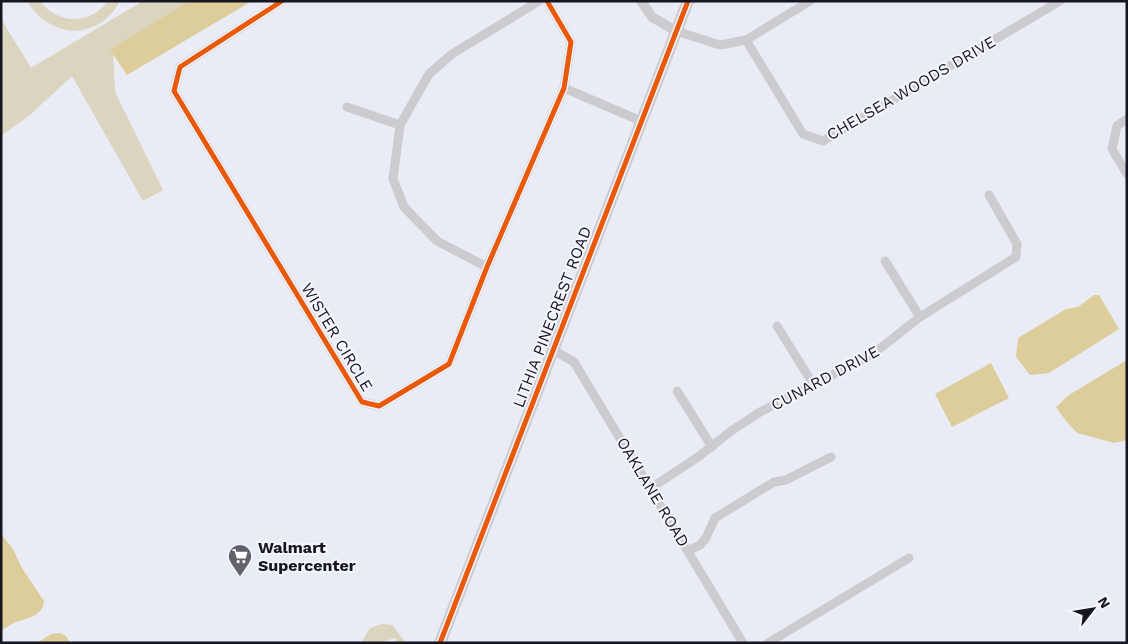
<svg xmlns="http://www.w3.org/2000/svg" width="1128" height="644" viewBox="0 0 1128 644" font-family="'Work Sans',sans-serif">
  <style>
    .green { fill: #dbd4bf }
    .water { fill: #dccd9b }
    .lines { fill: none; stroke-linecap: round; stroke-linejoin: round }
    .minor { stroke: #cbcbd0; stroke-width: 9 }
    .tertiary { stroke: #cbcbd0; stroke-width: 10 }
    .secondary { stroke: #cbcbd0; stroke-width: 12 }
    .cycleway-casing { stroke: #f5f6fc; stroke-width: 8 }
    .cycleway { stroke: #e8590c; stroke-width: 5 }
    .labels { text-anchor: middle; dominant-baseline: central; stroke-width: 4; stroke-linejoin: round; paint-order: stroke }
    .street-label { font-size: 16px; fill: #151621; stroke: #f5f6fc }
    .poi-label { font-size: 16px; font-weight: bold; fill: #151621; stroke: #f5f6fc; text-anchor: start }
  </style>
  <rect width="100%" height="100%" fill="#eaecf5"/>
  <!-- green -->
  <g class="green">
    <path d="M27,1H40C58,25 90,25 108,1H120C98,42 50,39 27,1Z"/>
    <path d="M143,1H196L113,52L115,92L163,190L143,201L72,76L30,115L1,136V19L31,68Z"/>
    <path d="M382,624L392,625L406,643H398L395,638L385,641L384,643H361L370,628Z"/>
  </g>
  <!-- water -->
  <g class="water">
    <path d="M189,1H252L127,75L110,50Z"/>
    <path d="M1094,295H1099L1119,329L1049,373L1030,375L1016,357L1018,338L1066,309L1078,307Z"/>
    <path d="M1127,360V440L1114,443L1077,433L1066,421L1056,407L1069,395Z"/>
    <path d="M991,363L1009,398L952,427L935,394Z"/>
    <path d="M1,534L13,549L22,568L44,601C44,615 26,619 16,622C11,624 6,628 1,631Z"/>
    <path d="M60,633L66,636L70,643H37L51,634Z"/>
  </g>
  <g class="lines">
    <!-- minor -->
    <g class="minor">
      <path d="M282,1L180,67L174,91L362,402L379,406L449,364L487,267L564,88L571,42L547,1"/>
      <path d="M810,1L746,40L803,134L823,141L1060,1"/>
      <path d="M676,31L720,45L746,40"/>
      <path d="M564,88L641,121"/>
      <path d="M347,107L400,125"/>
      <path d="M1127,119L1117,126L1112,149L1127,174"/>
      <path d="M885,261L920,317"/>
      <path d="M487,267L437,241L404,207L393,179L400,125L429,74L452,54L539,1"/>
      <path d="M777,326L813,384"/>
      <path d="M553,350L574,362L743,643"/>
      <path d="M677,391L712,447"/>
      <path d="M651,488L698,457L731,431L760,412L873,354L920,317L1016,257L1017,244L989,195"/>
      <path d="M688,551L700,545L706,538L715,518L774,482L786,480L831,457"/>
      <path d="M768,643L909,558"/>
    </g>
    <!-- tertiary -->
    <path class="tertiary" d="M641,1L652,17L676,31"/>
    <!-- secondary -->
    <path class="secondary" d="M440,643L688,1"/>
    <!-- cycleway casing -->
    <g class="cycleway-casing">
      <g id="cycleway">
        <path d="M282,1L180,67L174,91L362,402L379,406L449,364L487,267L564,88L571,42L547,1"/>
        <path d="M440,643L688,1"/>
      </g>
    </g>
    <!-- cycleway -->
    <use href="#cycleway" class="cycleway"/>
  </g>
  <!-- icons -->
  <defs>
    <g id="supermarket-pin" transform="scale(1.25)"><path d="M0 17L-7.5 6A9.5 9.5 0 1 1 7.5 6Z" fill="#60616b" stroke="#f5f6fc"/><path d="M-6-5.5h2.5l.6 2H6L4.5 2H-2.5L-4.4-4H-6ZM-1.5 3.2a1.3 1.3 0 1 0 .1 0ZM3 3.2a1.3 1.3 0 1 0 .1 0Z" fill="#fff"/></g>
  </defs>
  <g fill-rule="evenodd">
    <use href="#supermarket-pin" x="240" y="556"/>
  </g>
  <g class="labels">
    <!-- street labels -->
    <g class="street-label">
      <text transform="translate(911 88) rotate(-30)">CHELSEA WOODS DRIVE</text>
      <text transform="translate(552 317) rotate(-69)">LITHIA PINECREST ROAD</text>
      <text transform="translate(337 337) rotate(59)">WISTER CIRCLE</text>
      <text transform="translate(825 378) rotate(-28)">CUNARD DRIVE</text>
      <text transform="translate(653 492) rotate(59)">OAKLANE ROAD</text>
    </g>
    <!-- poi labels -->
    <g class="poi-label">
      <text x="258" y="547">Walmart<tspan x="258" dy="18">Supercenter</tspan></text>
    </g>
  </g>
  <!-- border -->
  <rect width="1128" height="644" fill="none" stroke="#151621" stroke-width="5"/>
  <!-- north arrow -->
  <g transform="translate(1093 609) rotate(59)" stroke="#f5f6fc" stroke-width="4" paint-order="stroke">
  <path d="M0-4L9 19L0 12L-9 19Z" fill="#151621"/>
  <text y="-8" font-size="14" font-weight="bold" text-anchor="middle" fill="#151621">N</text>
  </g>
</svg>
